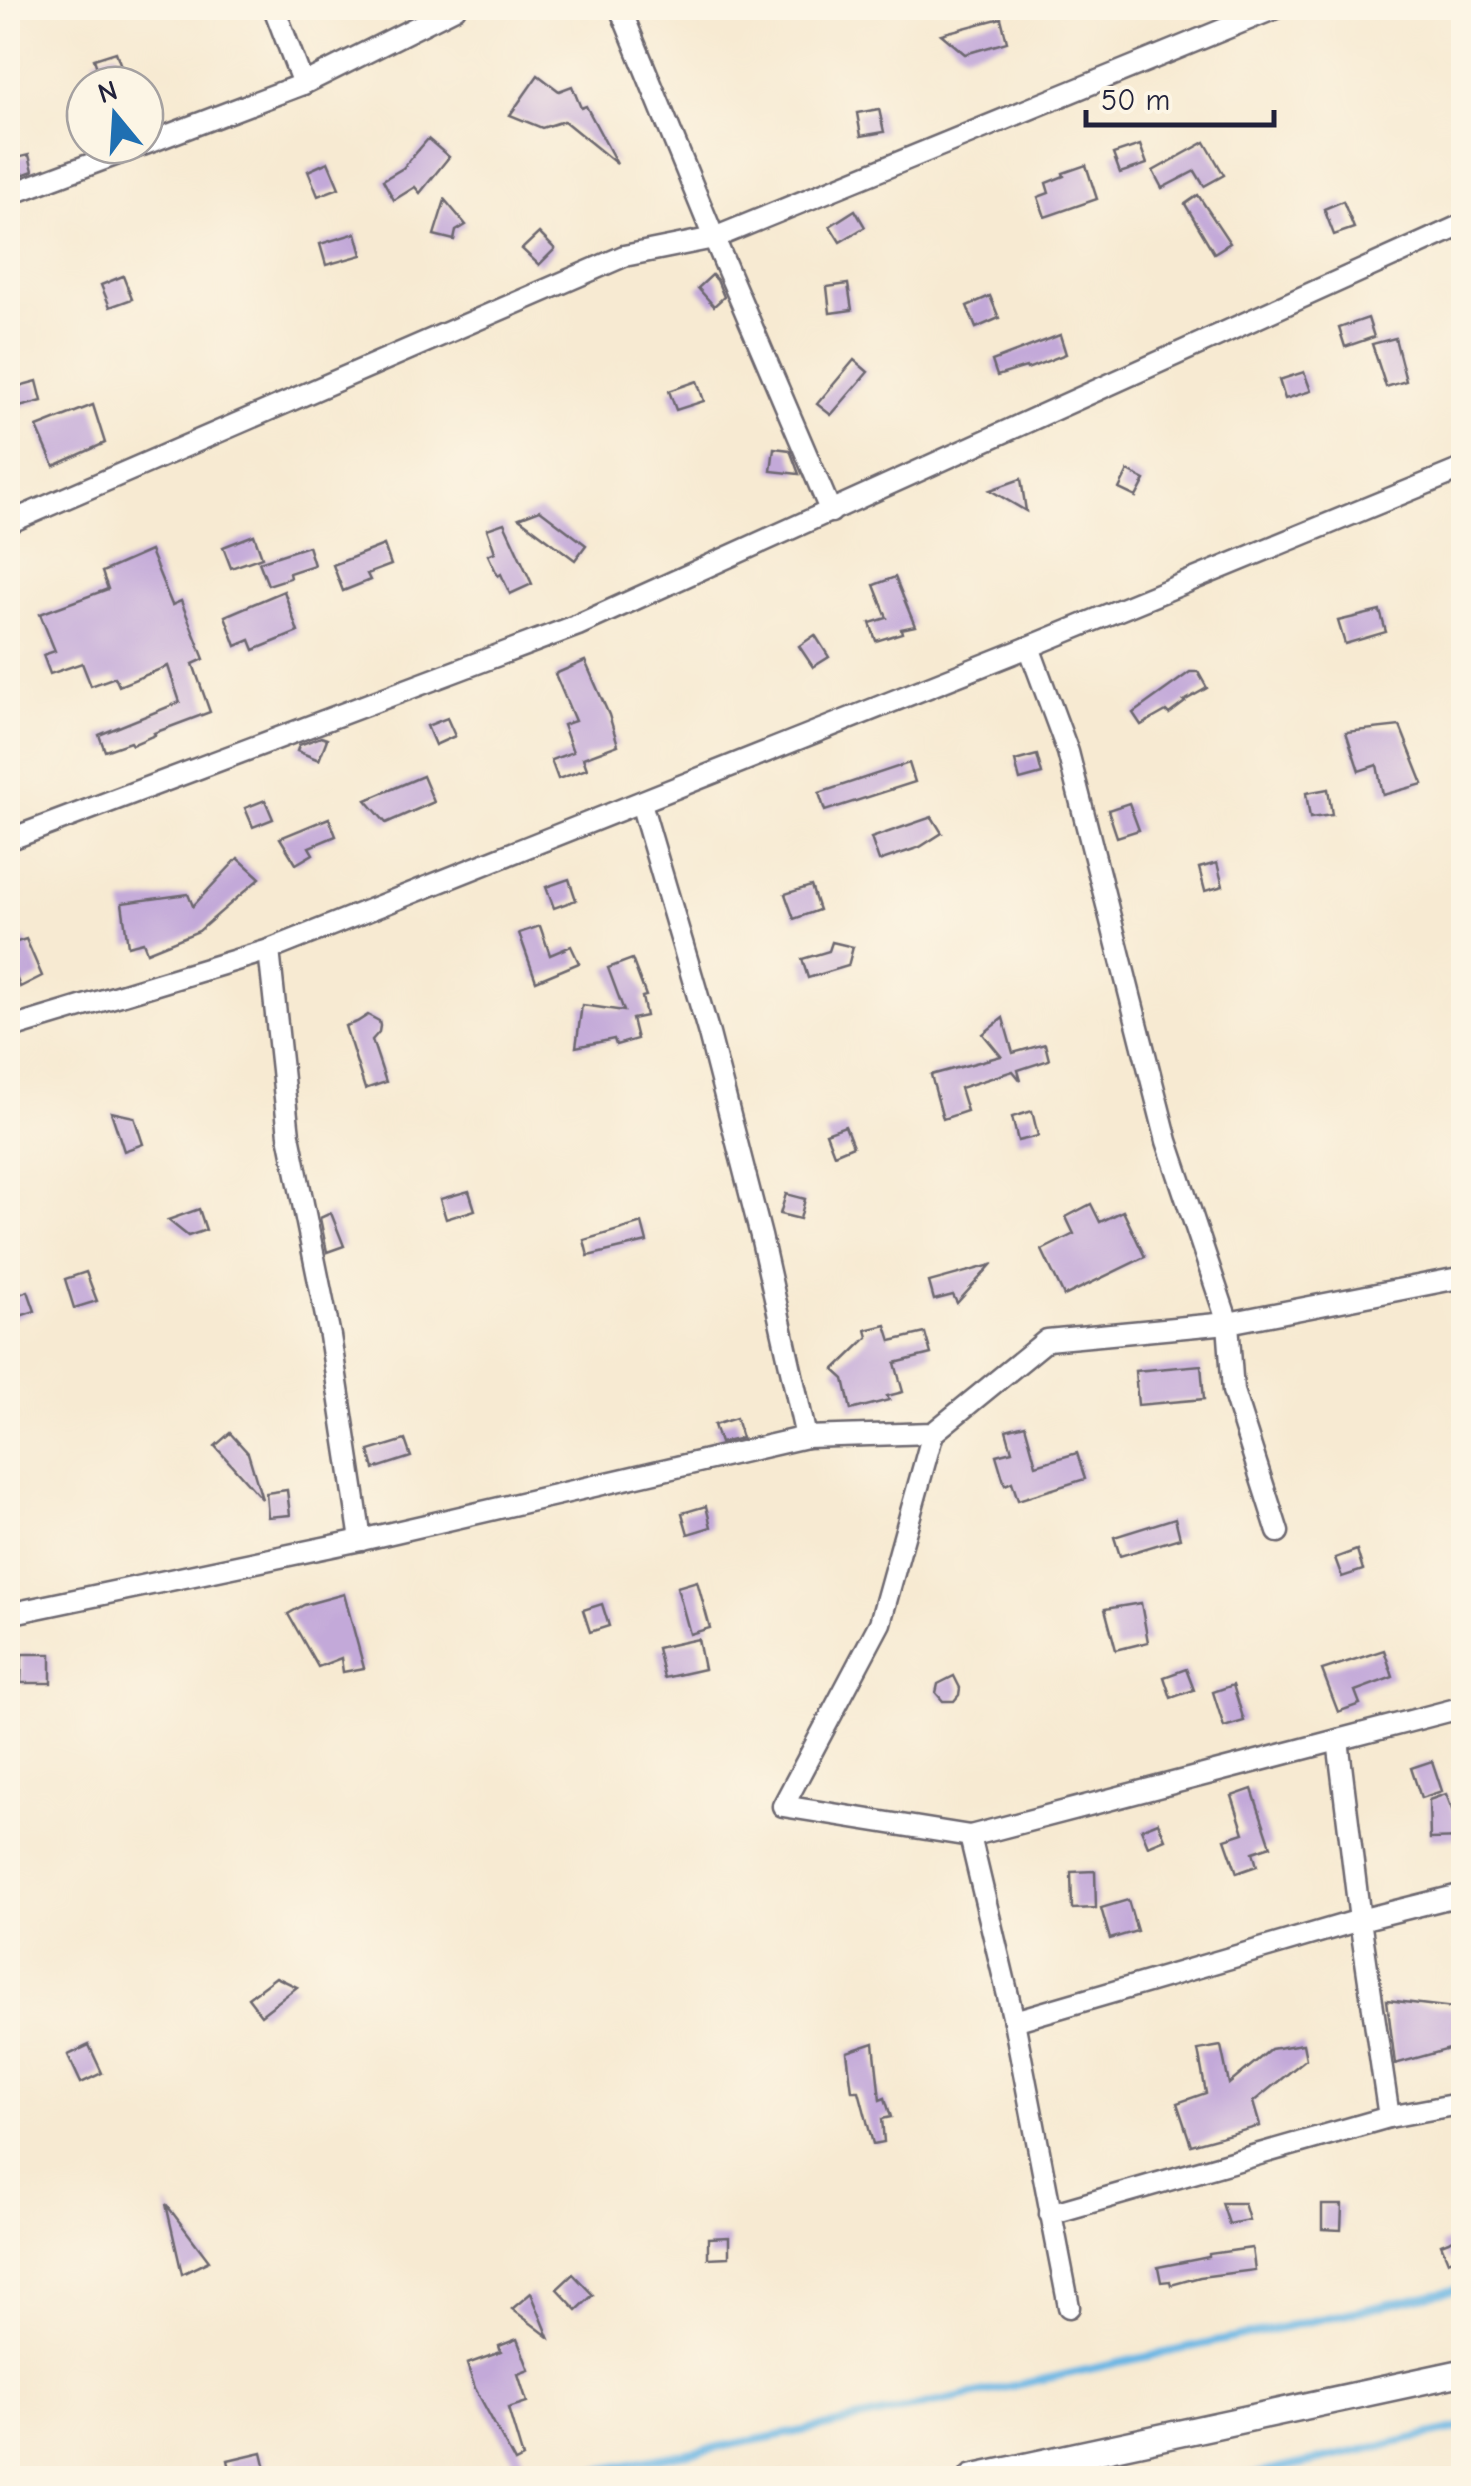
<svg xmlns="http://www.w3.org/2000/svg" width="1471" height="2486" viewBox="0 0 1471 2486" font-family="'Comic Neue',sans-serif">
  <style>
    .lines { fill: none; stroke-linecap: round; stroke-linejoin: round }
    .stream { stroke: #6bb6e4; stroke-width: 8 }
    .building { fill: #c3a9d9 }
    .minor-casing { stroke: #6d6870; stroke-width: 25 }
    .tertiary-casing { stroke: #6d6870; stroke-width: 30 }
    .minor { stroke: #fff; stroke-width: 20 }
    .tertiary { stroke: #fff; stroke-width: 25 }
  </style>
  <rect width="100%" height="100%" fill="#fcf5e5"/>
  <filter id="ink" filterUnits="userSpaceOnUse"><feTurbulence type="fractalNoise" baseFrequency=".01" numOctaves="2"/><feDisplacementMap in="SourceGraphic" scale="20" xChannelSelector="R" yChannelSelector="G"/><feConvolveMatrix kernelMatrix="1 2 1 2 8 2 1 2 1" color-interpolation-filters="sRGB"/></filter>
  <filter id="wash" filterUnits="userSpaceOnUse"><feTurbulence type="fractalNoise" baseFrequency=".0048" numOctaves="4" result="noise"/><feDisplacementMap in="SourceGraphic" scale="40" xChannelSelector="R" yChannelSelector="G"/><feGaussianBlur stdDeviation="2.25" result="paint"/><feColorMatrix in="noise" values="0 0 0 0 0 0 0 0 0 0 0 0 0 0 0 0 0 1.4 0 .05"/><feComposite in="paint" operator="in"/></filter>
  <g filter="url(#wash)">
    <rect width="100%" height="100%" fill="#f7ead2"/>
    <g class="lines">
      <!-- stream -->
      <g class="stream">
        <path d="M558,2478L823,2427L1464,2288"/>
        <path d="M1239,2478L1464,2427"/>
      </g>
    </g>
    <g id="blocks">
      <!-- building -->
      <g class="building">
        <path d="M1001,18L1007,42L965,54L941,34Z"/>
        <path d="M116,52L123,72L101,80L94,59Z"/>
        <path d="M538,75L559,91L572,86L581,108L586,106L617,164L564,121L542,128L510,115Z"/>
        <path d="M879,109L884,132L861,136L857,113Z"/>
        <path d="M428,139L449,157L420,193L415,187L394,200L383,180L403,168Z"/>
        <path d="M1205,142L1224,175L1204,186L1195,171L1162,188L1153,171Z"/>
        <path d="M1140,145L1147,164L1120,173L1113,154Z"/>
        <path d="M29,155L33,171L8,180V160Z"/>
        <path d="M328,162L339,188L318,196L308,171Z"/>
        <path d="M1086,165L1097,199L1045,217L1038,197L1049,193L1046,183L1064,176L1063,173Z"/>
        <path d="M1198,195L1230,243L1214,253L1185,204Z"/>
        <path d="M445,200L466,225L456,231L454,240L434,235Z"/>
        <path d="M1343,201L1354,228L1334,235L1324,209Z"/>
        <path d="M855,210L865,227L840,242L830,226Z"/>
        <path d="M356,233L362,255L326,265L320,244Z"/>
        <path d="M539,233L555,249L539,265L522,249Z"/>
        <path d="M712,275L717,280L724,297L714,306L698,288Z"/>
        <path d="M123,276L132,299L110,307L101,285Z"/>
        <path d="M848,284L852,310L830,313L827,287Z"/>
        <path d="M990,296L999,318L976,328L967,306Z"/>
        <path d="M1368,318L1374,337L1345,347L1339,328Z"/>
        <path d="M1060,335L1066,354L1027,369L1026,367L997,376L992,361Z"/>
        <path d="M1395,338L1406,381L1386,387L1372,344Z"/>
        <path d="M854,360L868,372L831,415L817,404Z"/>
        <path d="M1304,372L1311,391L1285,399L1279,380Z"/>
        <path d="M37,381L42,401L8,410V389Z"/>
        <path d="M697,381L704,401L676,410L669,391Z"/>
        <path d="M93,405L105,443L54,466L37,427Z"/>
        <path d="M774,448L790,450L799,474L771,471Z"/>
        <path d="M1128,471L1145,480L1136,497L1119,489Z"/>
        <path d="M1021,479L1026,511L990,490Z"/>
        <path d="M540,510L586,545L575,560L519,518Z"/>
        <path d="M504,523L532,584L510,594L501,574L498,576L488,555L495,552L487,529Z"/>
        <path d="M254,535L262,557L231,568L223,547Z"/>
        <path d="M384,545L391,565L367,574L370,580L343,591L333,565Z"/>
        <path d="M308,546L314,565L289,573L290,578L268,585L259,562Z"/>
        <path d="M150,551L172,605L181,601L204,659L193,664L210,712L154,733L155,735L132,745L130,742L105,751L99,735L180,702L168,666L119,686L115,677L91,686L82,663L50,674L43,655L55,651L40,614L108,589L102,572Z"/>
        <path d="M895,577L915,626L901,629L902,633L876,641L870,623L887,618L874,585Z"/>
        <path d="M284,591L298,632L254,650L250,640L236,646L225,616Z"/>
        <path d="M1380,611L1386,632L1345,644L1338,621Z"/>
        <path d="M815,635L829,657L813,667L799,646Z"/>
        <path d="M585,661L609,715L618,745L583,758L587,769L558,779L551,760L573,752L563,725L575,721L555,674Z"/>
        <path d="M1190,672H1198L1207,688L1184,701L1185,702L1169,714L1166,711L1141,725L1133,713Z"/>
        <path d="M447,718L455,736L435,745L427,726Z"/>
        <path d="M1400,726L1423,784L1383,795L1377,765L1359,771L1346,732Z"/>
        <path d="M321,737L327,739L319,760L297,751L299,745Z"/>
        <path d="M1037,755L1042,774L1020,780L1015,761Z"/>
        <path d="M909,763L915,782L825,811L819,793Z"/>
        <path d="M423,776L434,802L386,823L366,800Z"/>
        <path d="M1328,789L1332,815L1310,818L1306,793Z"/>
        <path d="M265,800L273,819L253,827L245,808Z"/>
        <path d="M1129,803L1139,830L1117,837L1108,810Z"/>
        <path d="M932,817L942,833L920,847L879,861L871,838Z"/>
        <path d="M329,818L336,836L309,847L313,854L296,864L280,838Z"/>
        <path d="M238,858L260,878L199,931L147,952L143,942L128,946L122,903L188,894L193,906Z"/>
        <path d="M1217,863L1223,886L1205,891L1199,868Z"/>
        <path d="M569,879L576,900L554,908L546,887Z"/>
        <path d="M811,886L819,910L794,919L785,894Z"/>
        <path d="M540,926L550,955L571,946L579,963L536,981L519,933Z"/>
        <path d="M26,939L42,976L20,987L13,969L8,971V945Z"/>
        <path d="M832,942L853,947L848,966L808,978L802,959L829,951Z"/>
        <path d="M632,959L646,996L642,997L646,1016L632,1019L637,1039L616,1045L614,1039L576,1047L582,1005L624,1011L608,968Z"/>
        <path d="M368,1015L379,1021L380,1026L379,1032L372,1040L386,1082L365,1089L345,1026L357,1022Z"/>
        <path d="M1003,1018L1013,1053L1045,1044L1049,1060L1018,1070L1021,1081L1013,1071L960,1088L967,1111L943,1119L931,1075L1001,1056L983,1034Z"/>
        <path d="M1032,1111L1038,1136L1018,1141L1012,1117Z"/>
        <path d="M111,1112L134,1117L143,1144L124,1151Z"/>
        <path d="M845,1126L853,1146L834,1154L826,1133Z"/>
        <path d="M469,1191L475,1210L446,1219L440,1199Z"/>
        <path d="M786,1194L805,1199L800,1219L780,1214Z"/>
        <path d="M1091,1204L1100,1222L1123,1211L1145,1257L1064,1296L1042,1250L1074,1234L1066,1217Z"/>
        <path d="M199,1209L206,1230L188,1236L168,1220Z"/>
        <path d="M331,1213L344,1246L327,1252L320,1218Z"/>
        <path d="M642,1223L647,1242L588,1256L584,1240Z"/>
        <path d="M991,1265L957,1303L953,1295L934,1300L929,1282Z"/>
        <path d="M86,1272L97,1301L74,1308L65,1279Z"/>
        <path d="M28,1291L35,1311L8,1320V1298Z"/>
        <path d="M886,1325L891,1341L925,1333L931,1354L895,1363L903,1392L887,1396L889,1400L851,1410L844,1379L834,1370L868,1337L866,1330Z"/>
        <path d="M1201,1365L1204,1399L1138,1405L1135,1371Z"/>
        <path d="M736,1418L742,1438L720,1443L714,1425Z"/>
        <path d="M1025,1425L1036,1465L1077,1453L1085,1479L1018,1500L1012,1482L1005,1485L996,1455L1012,1451L1006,1430Z"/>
        <path d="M230,1433L248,1453L262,1499L215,1446Z"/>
        <path d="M405,1440L411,1457L374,1469L369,1451Z"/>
        <path d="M287,1490L290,1515L268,1517L266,1493Z"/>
        <path d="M706,1506L711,1527L688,1534L682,1513Z"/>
        <path d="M1175,1518L1180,1538L1120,1556L1114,1537Z"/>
        <path d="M1357,1550L1363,1570L1342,1577L1335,1558Z"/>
        <path d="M697,1581L710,1628L690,1634L677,1587Z"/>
        <path d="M344,1594L364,1668L343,1672L341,1658L318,1667L288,1614L304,1605Z"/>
        <path d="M1141,1603L1148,1642L1116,1650L1105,1609Z"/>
        <path d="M602,1604L609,1626L590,1632L583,1610Z"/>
        <path d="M698,1639L704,1669L664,1678L657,1648Z"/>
        <path d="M1384,1650L1393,1677L1355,1691L1360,1704L1338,1712L1322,1670Z"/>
        <path d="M22,1654H51V1683H21Z"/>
        <path d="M1186,1669L1194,1690L1171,1698L1164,1677Z"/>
        <path d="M954,1676L960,1688L959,1695L954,1701H943L936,1693L938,1684Z"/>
        <path d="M1233,1685L1244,1721L1224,1727L1213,1692Z"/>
        <path d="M1432,1761L1442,1791L1421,1798L1411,1768Z"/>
        <path d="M1252,1789L1271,1846L1253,1852L1257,1866L1237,1873L1225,1839L1244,1833L1232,1796Z"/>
        <path d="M1446,1794L1455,1817L1464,1816V1838L1430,1839L1429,1800Z"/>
        <path d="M1158,1822L1165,1839L1148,1846L1141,1829Z"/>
        <path d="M1095,1871L1096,1908L1072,1909L1071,1872Z"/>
        <path d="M1128,1900L1137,1931L1110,1939L1101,1908Z"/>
        <path d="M276,1977L297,1987L261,2015L248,1998Z"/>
        <path d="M1387,2000L1453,2008L1464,2045L1395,2064Z"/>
        <path d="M874,2043L880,2100L885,2098L891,2117L882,2119L884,2142L873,2144L859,2091H852L847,2052Z"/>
        <path d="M1303,2044L1306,2059L1253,2102L1260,2126L1191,2145L1177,2103L1206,2093L1198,2050L1221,2046L1229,2084L1271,2049Z"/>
        <path d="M89,2045L102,2073L81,2083L68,2055Z"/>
        <path d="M1222,2203H1244L1249,2220L1229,2224Z"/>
        <path d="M166,2204L209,2261L182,2274Z"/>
        <path d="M1322,2205H1342L1341,2230L1322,2229Z"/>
        <path d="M729,2237V2257L708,2258V2238Z"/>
        <path d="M1459,2237L1464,2255L1448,2261L1441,2244Z"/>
        <path d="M1252,2248L1255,2270L1200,2277L1171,2285L1170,2281L1161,2282L1158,2267L1209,2257V2254Z"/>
        <path d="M573,2274L593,2295L577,2310L557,2289Z"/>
        <path d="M531,2293L549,2337L512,2309Z"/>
        <path d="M517,2339L529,2370L518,2374L527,2402L508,2408L523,2458L515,2462L475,2388L467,2364L501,2352L499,2346Z"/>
        <path d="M262,2452L267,2473L263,2474L264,2478H232L228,2460Z"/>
      </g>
    </g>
  </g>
  <g filter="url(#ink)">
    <use href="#blocks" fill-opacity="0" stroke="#6d6870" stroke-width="2.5"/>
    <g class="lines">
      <!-- minor casing -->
      <g class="minor-casing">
        <g id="minor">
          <path d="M274,8L303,84"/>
          <path d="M620,8L714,238L831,512"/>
          <path d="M145,144L303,84L455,8"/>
          <path d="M8,195L142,145"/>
          <path d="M8,523L624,256L714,238L1276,8"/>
          <path d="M1029,647L1068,752L1167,1141L1228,1323L1233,1391L1278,1532"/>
          <path d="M641,803L709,1034L761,1236L806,1437"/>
          <path d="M8,840L578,625L1464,224"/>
          <path d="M269,950L289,1135L330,1336L361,1540"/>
          <path d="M8,1029L269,950L1029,647L1464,468"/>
          <path d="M933,1433L880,1623L783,1806L970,1836L1014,2021L1069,2307"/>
          <path d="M8,1614L361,1540L806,1437L933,1433L1047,1340L1228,1323L1464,1277"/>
          <path d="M1338,1740L1360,1920L1389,2117"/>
          <path d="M970,1836L1464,1707"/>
          <path d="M1014,2021L1360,1920L1464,1894"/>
          <path d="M1050,2214L1389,2117L1464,2103"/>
        </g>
      </g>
      <!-- tertiary casing -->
      <g class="tertiary-casing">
        <path id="tertiary" d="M972,2478L1464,2372"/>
      </g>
      <!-- minor -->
      <use href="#minor" class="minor"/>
      <!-- tertiary -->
      <use href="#tertiary" class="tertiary"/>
    </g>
  </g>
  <!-- margin -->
  <rect width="1471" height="2486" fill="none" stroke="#fcf5e5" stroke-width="40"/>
  <!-- north arrow -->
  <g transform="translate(115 115) rotate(342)"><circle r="48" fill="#fcf5e5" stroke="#a5a1a1" stroke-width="2.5"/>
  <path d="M0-8L18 38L0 25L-18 38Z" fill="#1f6fb2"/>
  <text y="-15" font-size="28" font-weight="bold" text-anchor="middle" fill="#22223b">N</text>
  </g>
  <!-- scale -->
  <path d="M1086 110v15h188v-15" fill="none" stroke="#22223b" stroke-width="5"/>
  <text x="1101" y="110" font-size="30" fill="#22223b" stroke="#fcf5e5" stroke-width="8" paint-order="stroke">50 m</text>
</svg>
